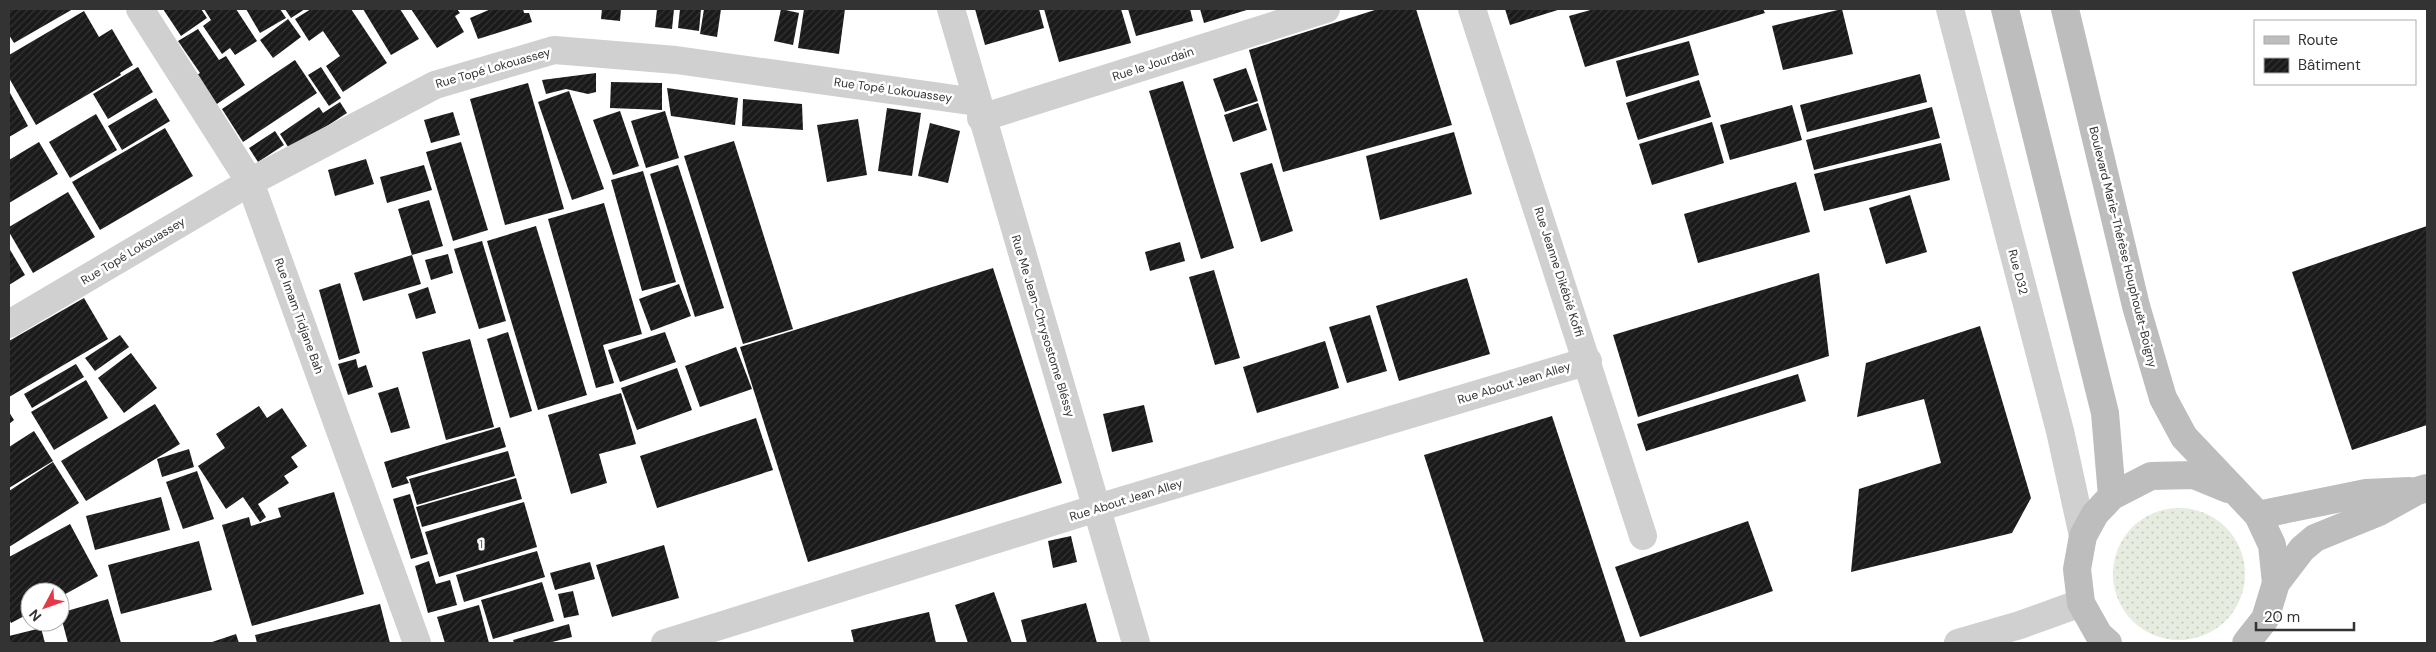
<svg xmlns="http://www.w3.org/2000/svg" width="2436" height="652" viewBox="0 0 2436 652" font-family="'DM Sans',sans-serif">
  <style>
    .grass { fill: url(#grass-dots) }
    .building { fill: url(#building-hatch) }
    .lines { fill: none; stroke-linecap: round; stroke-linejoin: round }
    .minor { stroke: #d0d0d0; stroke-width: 28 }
    .tertiary { stroke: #d0d0d0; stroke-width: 28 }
    .secondary { stroke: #bdbdbd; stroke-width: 28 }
    .labels { text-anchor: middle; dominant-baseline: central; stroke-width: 5; stroke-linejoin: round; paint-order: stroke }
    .street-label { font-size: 12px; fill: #333; stroke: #fff }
    .park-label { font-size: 12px; fill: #56703f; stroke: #fff }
  </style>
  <defs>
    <pattern id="grass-dots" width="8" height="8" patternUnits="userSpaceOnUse" patternTransform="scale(1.25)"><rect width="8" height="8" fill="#e6ecdf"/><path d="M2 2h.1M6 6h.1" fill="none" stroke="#c6cbc0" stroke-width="1.8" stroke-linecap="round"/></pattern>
    <pattern id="building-hatch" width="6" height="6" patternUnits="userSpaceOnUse" patternTransform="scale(1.25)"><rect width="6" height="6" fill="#1a1a1a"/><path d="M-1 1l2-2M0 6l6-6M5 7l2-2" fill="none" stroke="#333"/></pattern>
  </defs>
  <rect width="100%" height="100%" fill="#fff"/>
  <!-- grass -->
  <circle class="grass" cx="2179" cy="574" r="66"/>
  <!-- building -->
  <g class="building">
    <path d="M9,9H73L14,43L9,35Z"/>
    <path d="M163,9H201L207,18L181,36Z"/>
    <path d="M204,9H236L257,41L235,55L230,48L222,54L203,26L211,20Z"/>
    <path d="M246,9H280L286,18L260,33Z"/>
    <path d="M285,9H305L291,18Z"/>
    <path d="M311,9H351L387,63L343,92L326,66L340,56L323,31L309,41L295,19Z"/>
    <path d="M363,9H400L419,39L391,55Z"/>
    <path d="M411,9H457L460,13L455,16L464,32L437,48Z"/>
    <path d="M491,9H523L524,13H529L532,22L478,39L470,18Z"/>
    <path d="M602,9H621L620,21L601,19Z"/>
    <path d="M657,9H674L672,29L655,27Z"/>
    <path d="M680,9H701L699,31L678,28Z"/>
    <path d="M704,9H721L717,37L700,34Z"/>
    <path d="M781,9L799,13L793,45L774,41Z"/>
    <path d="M804,9H845L839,54L798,48Z"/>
    <path d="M975,9H1039L1044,28L985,45Z"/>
    <path d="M1044,9H1121L1131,43L1059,62Z"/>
    <path d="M1128,9H1190L1193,21L1136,36Z"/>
    <path d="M1200,9H1250L1204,23Z"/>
    <path d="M1378,9H1416L1452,125L1283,172L1249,50Z"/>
    <path d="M1505,9H1561L1510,25Z"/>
    <path d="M1594,9H1763L1765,13L1585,67L1569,16Z"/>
    <path d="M1842,9L1853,54L1783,70L1772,26Z"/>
    <path d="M84,11L99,37L112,29L133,65L120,73L121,75L36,125L9,78V55Z"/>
    <path d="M288,19L301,37L273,58L260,40Z"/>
    <path d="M198,29L219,60L226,56L245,85L214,106L194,77L200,73L178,41Z"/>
    <path d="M1689,41L1699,75L1626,97L1616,61Z"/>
    <path d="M295,60L317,93L243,142L222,109Z"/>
    <path d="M138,67L153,92L108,119L93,94Z"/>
    <path d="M321,67L341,98L329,106L308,75Z"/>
    <path d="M1246,68L1258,101L1225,112L1213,79Z"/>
    <path d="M596,73V92L588,94L566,89L546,94L542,80Z"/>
    <path d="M1920,74L1927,102L1807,132L1800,105Z"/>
    <path d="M1699,80L1711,117L1638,140L1626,103Z"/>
    <path d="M1183,81L1234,248L1201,259L1149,91Z"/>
    <path d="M611,82L662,83V110L610,108Z"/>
    <path d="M528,83L564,209L505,225L470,99Z"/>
    <path d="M667,88L738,98L735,125L671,116Z"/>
    <path d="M9,91L28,126L9,137Z"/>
    <path d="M569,91L604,189L572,200L538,102Z"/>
    <path d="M156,98L170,121L122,150L108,126Z"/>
    <path d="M743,99L802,104L803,130L742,126Z"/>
    <path d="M340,102L347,113L290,150L280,134L319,107L323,113Z"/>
    <path d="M1258,103L1267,130L1233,142L1224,115Z"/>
    <path d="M1792,105L1802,140L1730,160L1720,125Z"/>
    <path d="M1932,107L1940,138L1814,170L1806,140Z"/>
    <path d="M887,108L921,113L912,176L878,171Z"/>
    <path d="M620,111L639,166L613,175L593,120Z"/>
    <path d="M665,111L679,158L646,168L631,121Z"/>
    <path d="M453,112L460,135L431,143L424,120Z"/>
    <path d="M96,114L117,150L70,178L49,142Z"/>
    <path d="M858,119L867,175L827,182L817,125Z"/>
    <path d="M1712,122L1724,163L1652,185L1639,144Z"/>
    <path d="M930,123L960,131L948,183L918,176Z"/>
    <path d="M165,128L193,176L100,230L72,182Z"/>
    <path d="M275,131L284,145L258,162L249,148Z"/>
    <path d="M1454,132L1472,194L1380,220L1366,156Z"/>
    <path d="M734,141L793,329L743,344L684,156Z"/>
    <path d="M39,142L58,174L9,203V160Z"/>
    <path d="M461,142L488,230L453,241L426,152Z"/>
    <path d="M1941,143L1950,180L1824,211L1814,174Z"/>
    <path d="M366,159L374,184L335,196L328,170Z"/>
    <path d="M1272,163L1293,231L1261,242L1240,173Z"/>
    <path d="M424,165L432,190L387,203L380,177Z"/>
    <path d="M678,165L724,308L695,317L650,174Z"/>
    <path d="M643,171L676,282L642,291L611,180Z"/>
    <path d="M1796,182L1810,232L1698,263L1684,214Z"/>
    <path d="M68,192L95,237L33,273L9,232V227Z"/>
    <path d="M1910,195L1927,252L1886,264L1869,208Z"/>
    <path d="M429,200L443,246L412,255L398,209Z"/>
    <path d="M604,203L642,334L603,345L614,383L596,388L548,219Z"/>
    <path d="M536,226L587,395L538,410L487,241Z"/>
    <path d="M2427,226V425L2352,450L2292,272Z"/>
    <path d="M482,241L506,321L479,329L454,249Z"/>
    <path d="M1180,242L1185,261L1150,271L1145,252Z"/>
    <path d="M9,248L25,275L9,285Z"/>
    <path d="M448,254L453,273L431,280L425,260Z"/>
    <path d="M412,255L421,284L363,301L354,273Z"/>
    <path d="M993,268L1062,483L808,562L740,347Z"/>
    <path d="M1214,270L1240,358L1215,365L1189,277Z"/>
    <path d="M1819,273L1829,356L1638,417L1613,335Z"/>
    <path d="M1467,278L1490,354L1399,381L1376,306Z"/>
    <path d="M340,283L360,353L339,360L319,290Z"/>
    <path d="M679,284L691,316L651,331L639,299Z"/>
    <path d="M428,287L436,313L416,319L408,294Z"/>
    <path d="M84,298L108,339L9,397V341Z"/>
    <path d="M1370,315L1387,371L1347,383L1329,327Z"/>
    <path d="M1980,326L2031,498L2012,533L1851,572L1859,489L1941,463L1924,399L1857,417L1866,363Z"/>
    <path d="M508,332L532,411L510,418L487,339Z"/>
    <path d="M665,332L676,362L620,382L608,350Z"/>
    <path d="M120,335L129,347L95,371L85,358Z"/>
    <path d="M470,339L494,427L446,440L422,352Z"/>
    <path d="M1325,341L1339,388L1257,413L1243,367Z"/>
    <path d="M736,347L752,389L700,407L685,366Z"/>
    <path d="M131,353L157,388L124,413L98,378Z"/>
    <path d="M356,359L358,368L366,365L373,387L348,395L338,364Z"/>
    <path d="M76,364L84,377L32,408L24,394Z"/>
    <path d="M677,368L692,410L637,430L621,388Z"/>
    <path d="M1798,374L1806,401L1646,451L1637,424Z"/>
    <path d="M86,380L108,418L54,450L31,412Z"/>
    <path d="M398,387L410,428L391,433L378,393Z"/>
    <path d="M621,393L636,444L599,454L607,483L571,494L548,415Z"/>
    <path d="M155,404L180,444L86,501L61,461Z"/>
    <path d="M1144,405L1153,442L1112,452L1103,414Z"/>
    <path d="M259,406L267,418L282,408L307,446L291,457L298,467L284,476L289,483L258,504L266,517L260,522L243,497L226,509L198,466L225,448L216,434Z"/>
    <path d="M9,412L14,420L9,424Z"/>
    <path d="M1552,416L1626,643H1484L1424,455Z"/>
    <path d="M756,418L773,470L657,508L640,456Z"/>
    <path d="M500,427L506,447L406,477L409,483L392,488L384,462Z"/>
    <path d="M34,431L53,461L9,488V447Z"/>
    <path d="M189,449L194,467L162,477L157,459Z"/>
    <path d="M508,451L515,476L417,505L409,479Z"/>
    <path d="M53,462L79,503L9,547V491Z"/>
    <path d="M197,471L214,519L183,529L166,482Z"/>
    <path d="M516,478L522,499L422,527L416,507Z"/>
    <path d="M334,492L364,594L252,626L222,525L249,517L251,526L281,517L278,508Z"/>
    <path d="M410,494L428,554L411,559L393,499Z"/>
    <path d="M161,497L170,530L95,550L86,516Z"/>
    <path d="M524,502L537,547L439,577L425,532Z"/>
    <path d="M1748,521L1773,591L1640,637L1615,567Z"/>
    <path d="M70,524L98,576L60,597V592H30V613L11,623L9,619V557Z"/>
    <path d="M1071,536L1077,562L1053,568L1048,541Z"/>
    <path d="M199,541L212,590L121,614L108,565Z"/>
    <path d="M664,545L679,598L612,617L596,565Z"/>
    <path d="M537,551L545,577L464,602L456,575Z"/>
    <path d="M429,561L436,584L450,580L457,605L428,613L415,566Z"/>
    <path d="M590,562L595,579L555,590L550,573Z"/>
    <path d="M542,582L554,621L493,639L481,600Z"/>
    <path d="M573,591L579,615L564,618L558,594Z"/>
    <path d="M994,592L1012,643H968L955,605Z"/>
    <path d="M108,599L121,643H68L60,613Z"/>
    <path d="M1086,603L1097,643H1027L1021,620Z"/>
    <path d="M380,604L390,643H257L255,635Z"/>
    <path d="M479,605L489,643H445L437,617Z"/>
    <path d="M929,612L936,643H854L851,630Z"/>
    <path d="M569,624L572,637L548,643H514L513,640Z"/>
    <path d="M41,628L45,643H9V636Z"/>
    <path d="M236,634L239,643H209Z"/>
  </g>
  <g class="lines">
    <!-- minor -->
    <g class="minor">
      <path d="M140,9L250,182L417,643"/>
      <path d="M951,9L1136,643"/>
      <path d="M1472,9L1643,536"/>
      <path d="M1950,9L2060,431L2083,536"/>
      <path d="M981,118L1326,9"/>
      <path d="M9,324L250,182L435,85L554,50L676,60L977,102"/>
      <path d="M665,643L1097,508L1588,361"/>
    </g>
    <!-- tertiary -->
    <path class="tertiary" d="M1958,643L2020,625L2081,603"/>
    <!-- secondary -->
    <g class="secondary">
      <path d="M2005,9L2105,413L2112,496"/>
      <path d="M2065,9L2136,306L2163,398L2184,437L2258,515L2272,545L2276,583"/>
      <path d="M2258,515L2366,493L2409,491"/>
      <path d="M2108,643L2099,635L2081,603L2077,569L2083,536L2095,514L2112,496L2151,476L2194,475L2228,489"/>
      <path d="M2246,643L2265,619L2276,583L2302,549L2315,538L2379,512L2417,491L2427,488"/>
    </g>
  </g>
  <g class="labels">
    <!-- street labels -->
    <g class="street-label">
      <text transform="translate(1153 64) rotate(-18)">Rue le Jourdain</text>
      <text transform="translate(493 68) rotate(-16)">Rue Topé Lokouassey</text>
      <text transform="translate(893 90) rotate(8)">Rue Topé Lokouassey</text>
      <text transform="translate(2123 247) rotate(76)">Boulevard Marie-Thérèse Houphouët-Boigny</text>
      <text transform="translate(133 251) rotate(-31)">Rue Topé Lokouassey</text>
      <text transform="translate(1559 272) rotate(72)">Rue Jeanne Dikébié Koffi</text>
      <text transform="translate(2018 272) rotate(75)">Rue D32</text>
      <text transform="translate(299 316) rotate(70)">Rue Imam Tidjane Bah</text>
      <text transform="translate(1043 326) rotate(73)">Rue Me Jean-Chrysostome Bléssy</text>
      <text transform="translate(1514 383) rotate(-17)">Rue About Jean Alley</text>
      <text transform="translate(1126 500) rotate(-17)">Rue About Jean Alley</text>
    </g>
    <!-- park labels -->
    <g class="park-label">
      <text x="481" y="544">1</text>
    </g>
  </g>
  <!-- border -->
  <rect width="2436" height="652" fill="none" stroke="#333333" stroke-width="20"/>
  <!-- legend -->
  <rect x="2254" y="20" width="162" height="65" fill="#ffffff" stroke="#adadad"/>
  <rect x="2264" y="36" width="25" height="8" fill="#bdbdbd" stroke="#adadad"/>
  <text x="2298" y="45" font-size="15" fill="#333333">Route</text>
  <rect x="2264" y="58" width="25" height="15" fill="url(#building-hatch)" stroke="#adadad"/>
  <text x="2298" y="70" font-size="15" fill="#333333">Bâtiment</text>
  <!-- north arrow -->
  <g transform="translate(45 607) rotate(229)"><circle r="24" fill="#ffffff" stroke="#adadad"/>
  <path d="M0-4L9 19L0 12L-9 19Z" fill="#e63946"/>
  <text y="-8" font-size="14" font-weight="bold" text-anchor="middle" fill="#333333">N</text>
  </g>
  <!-- scale -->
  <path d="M2256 622v8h98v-8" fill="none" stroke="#333333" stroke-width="2.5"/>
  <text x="2264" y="622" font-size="15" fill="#333333" stroke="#ffffff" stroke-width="4" paint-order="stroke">20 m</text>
</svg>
